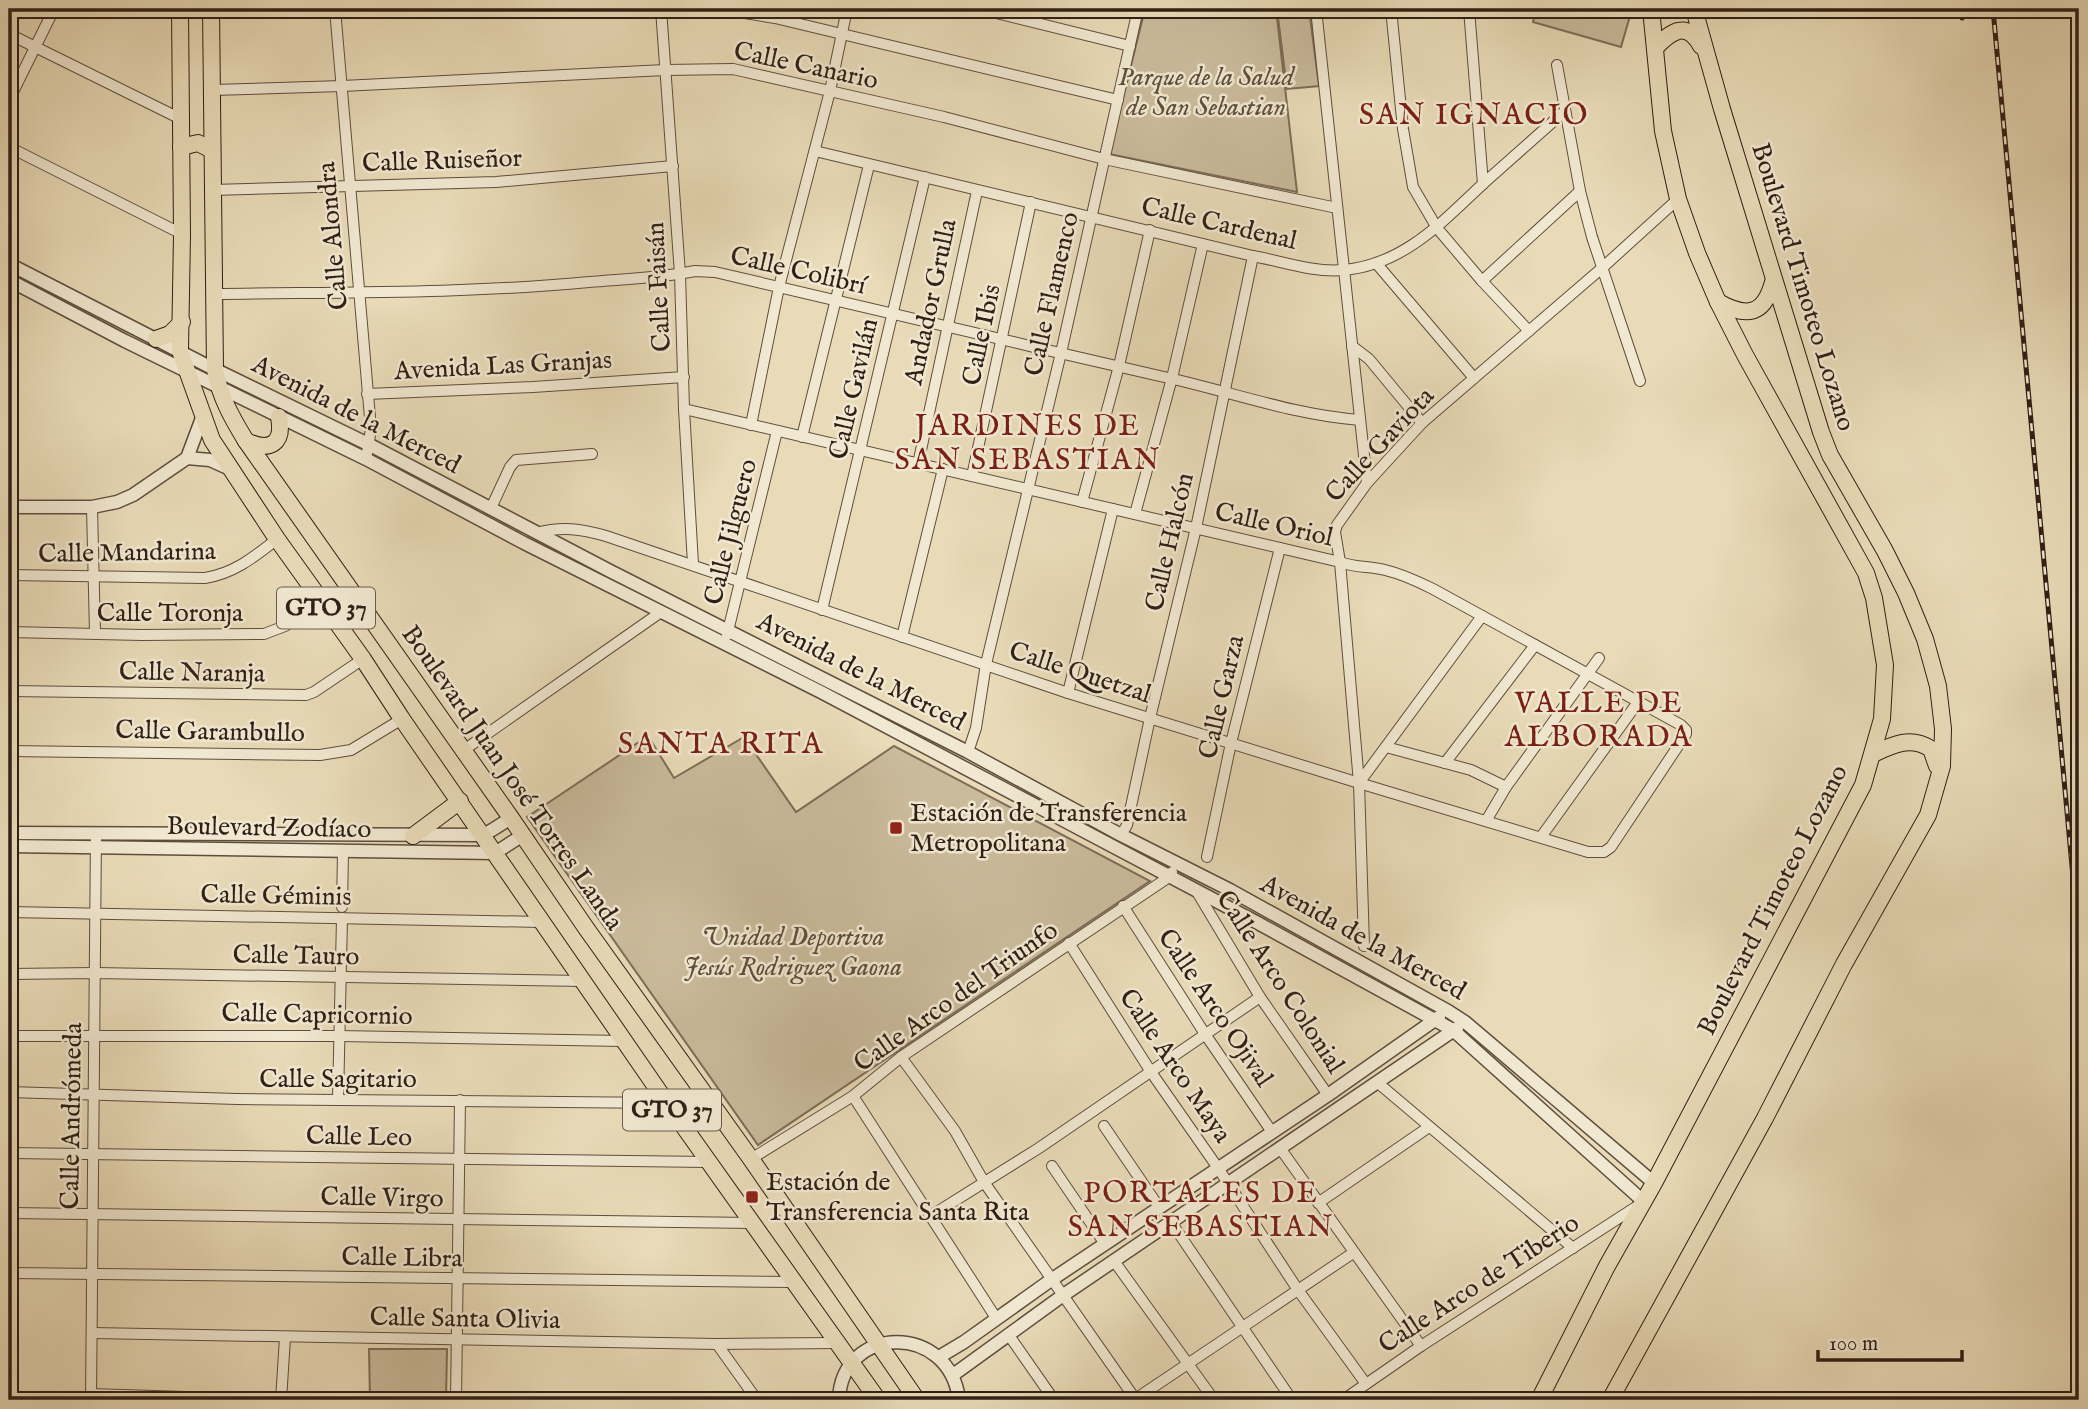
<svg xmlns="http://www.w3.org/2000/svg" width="2088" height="1409" viewBox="0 0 2088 1409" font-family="'IM FELL English',serif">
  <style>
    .green { fill: #cabb9c; stroke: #7d6d59; stroke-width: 2 }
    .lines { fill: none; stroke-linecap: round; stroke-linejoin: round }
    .minor-casing { stroke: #5e4e3e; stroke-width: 12 }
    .tertiary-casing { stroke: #5e4e3e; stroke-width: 15 }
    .primary-casing { stroke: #301f16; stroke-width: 18 }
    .minor { stroke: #f1e8d1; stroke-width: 10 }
    .tertiary { stroke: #f1e8d1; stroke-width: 12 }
    .primary { stroke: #e9dbb8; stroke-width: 16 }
    .rail-casing { stroke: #301f16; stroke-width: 5 }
    .rail { stroke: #f1e8d1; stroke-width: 2.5; stroke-dasharray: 8; stroke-linecap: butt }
    .poi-dot { fill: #8f2418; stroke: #f1e8d1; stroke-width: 2.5 }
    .labels { text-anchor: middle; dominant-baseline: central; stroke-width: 5; stroke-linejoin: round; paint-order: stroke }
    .shield { fill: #f1e8d1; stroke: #6a5b4e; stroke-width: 2 }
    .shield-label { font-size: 24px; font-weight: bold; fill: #301f16 }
    .street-label { font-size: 26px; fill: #301f16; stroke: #f1e8d1 }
    .park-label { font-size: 26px; font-style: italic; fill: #5e4e3e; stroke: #f1e8d1 }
    .poi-label { font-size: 26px; fill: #301f16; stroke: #f1e8d1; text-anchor: start }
    .quarter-label { font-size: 30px; letter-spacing: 2px; fill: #7a1f14; stroke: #f1e8d1 }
  </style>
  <rect width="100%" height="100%" fill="#e9dbb8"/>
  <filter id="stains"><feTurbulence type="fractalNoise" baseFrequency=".00286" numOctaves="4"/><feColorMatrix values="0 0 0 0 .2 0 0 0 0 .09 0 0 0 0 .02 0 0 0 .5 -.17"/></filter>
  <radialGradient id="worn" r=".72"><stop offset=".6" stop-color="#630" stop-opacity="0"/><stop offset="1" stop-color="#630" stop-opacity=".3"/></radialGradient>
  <!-- green -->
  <g class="green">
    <path d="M1145,9H1276L1297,192L1109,154Z"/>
    <path d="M1277,9H1309L1319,86L1287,89Z"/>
    <path d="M1536,9H1632L1621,47L1533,22Z"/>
    <path d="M648,736L674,778L744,737L796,812L894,746L1150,881L758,1145L527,817Z"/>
    <path d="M369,1349H447L446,1400H370Z"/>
  </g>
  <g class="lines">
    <!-- minor casing -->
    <g class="minor-casing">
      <g id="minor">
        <path d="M335,9L371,429L366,459"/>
        <path d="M661,9L680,274L684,409L693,564"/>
        <path d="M980,9L1130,46"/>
        <path d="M1316,9L1367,483"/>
        <path d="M1391,9L1403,129L1413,187L1437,228L1482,281L1529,331"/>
        <path d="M1469,9L1483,184"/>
        <path d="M661,10L745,13L775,18L1118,100"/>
        <path d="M9,34L181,119"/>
        <path d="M1557,65L1580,191L1592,237L1640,381"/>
        <path d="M212,90L342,86L665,70L733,69L944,117L1104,159L1337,208"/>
        <path d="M9,100L54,9"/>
        <path d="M9,147L182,234"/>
        <path d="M815,151L1253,256C1281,261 1314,273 1343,270C1404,265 1443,221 1485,182C1512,158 1538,135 1565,111"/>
        <path d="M212,190L496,182L673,166"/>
        <path d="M1376,263L1474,378"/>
        <path d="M1482,281L1580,191"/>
        <path d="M215,294C340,292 463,294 589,282C624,279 660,278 695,271L715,272C864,306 1014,343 1164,377C1229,391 1293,415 1360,420"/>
        <path d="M1352,346L1369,359L1422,423"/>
        <path d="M367,394L533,387L684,377"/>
        <path d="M751,425L779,287L830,91L847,9"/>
        <path d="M802,437L869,165"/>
        <path d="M918,464L977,191"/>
        <path d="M972,476L1031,202"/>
        <path d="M1082,502L1119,366L1150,230"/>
        <path d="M92,507L95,633"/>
        <path d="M491,508L510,467L516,460L592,454"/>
        <path d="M1135,514L1172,378L1203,244"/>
        <path d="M537,533C562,526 581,529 606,536L1068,693L1359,783L1588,852H1604L1611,847L1686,734V730L1681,725L1433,589C1417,581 1402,574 1385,570C1369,566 1356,568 1340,562L684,409"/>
        <path d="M9,575L205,578C235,573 254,557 277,539"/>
        <path d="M822,610L925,177"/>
        <path d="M9,632L142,635L264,634L285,626L320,599"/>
        <path d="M727,635L777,431"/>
        <path d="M902,637L943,469"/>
        <path d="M9,691L306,695L314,692L363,659"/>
        <path d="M1068,693L1113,509"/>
        <path d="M1386,747L1471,770L1506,787"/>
        <path d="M464,750L661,612"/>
        <path d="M9,751L320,755L351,750L402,719"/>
        <path d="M968,752L976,728L986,664L1061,353L1138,9"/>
        <path d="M1445,763L1535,645"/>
        <path d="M1359,783L1482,616"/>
        <path d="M1486,821L1506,787L1599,658"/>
        <path d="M1121,835L1127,825L1150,718L1196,528L1253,256"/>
        <path d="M1541,837L1638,702"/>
        <path d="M1207,857L1231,743L1280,548"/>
        <path d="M1197,892L1260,997L1328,1095"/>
        <path d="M1123,906L1205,1034L1272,1132"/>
        <path d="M342,907L343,852"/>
        <path d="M9,912L542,922"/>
        <path d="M1069,943L1151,1072L1218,1168L1298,1290L1366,1384"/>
        <path d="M1364,946L1359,783L1340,562L1335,532L1337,525L1367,483L1422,423L1602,268L1678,199"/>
        <path d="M9,974L95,973L583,981"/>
        <path d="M9,1036H339L624,1041"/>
        <path d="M901,1057L955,1131L984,1182L1136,1400"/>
        <path d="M1378,1083L1573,1248"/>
        <path d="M9,1092L237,1099L667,1103"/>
        <path d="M853,1096L996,1318"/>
        <path d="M338,1100L342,918"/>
        <path d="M1104,1126L1159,1207"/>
        <path d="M1280,1148L1421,1346"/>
        <path d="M9,1153L709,1162"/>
        <path d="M751,1159L853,1096L901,1057L1169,877L1172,872"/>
        <path d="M1052,1166L1105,1244"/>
        <path d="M1318,1203L1429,1127"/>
        <path d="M9,1213L753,1223"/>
        <path d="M929,1217L1039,1148L1260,997"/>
        <path d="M1171,1222L1292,1400"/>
        <path d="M1114,1261L1214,1400"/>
        <path d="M9,1273L794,1282"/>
        <path d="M92,1333L717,1344L837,1343"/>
        <path d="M1008,1334L1054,1400"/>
        <path d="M717,1344L757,1400"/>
        <path d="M91,1394L281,1400"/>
        <path d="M456,1397L605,1400"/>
        <path d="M91,1400L96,833"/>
        <path d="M281,1400L285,1338"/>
        <path d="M456,1400L460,1100"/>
        <path d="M1134,1400L1353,1253"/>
        <path d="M1343,1400L1421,1346L1639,1205"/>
      </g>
    </g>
    <!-- tertiary casing -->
    <g class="tertiary-casing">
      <g id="tertiary">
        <path d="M9,264L208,366L370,445L610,571L968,752L1121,835L1230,890L1448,1011L1465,1022L1654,1183"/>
        <path d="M9,280L125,341L366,459L524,543L821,692L1256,922L1453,1030L1643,1201"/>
        <path d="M187,458L210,460L230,469"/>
        <path d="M9,507H92L117,502L133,495L187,458L202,418"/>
        <path d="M9,833L484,835L511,818"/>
        <path d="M9,846L495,853L523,835"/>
        <path d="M939,1357L964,1342L1051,1280L1328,1095L1439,1017"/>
        <path d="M953,1375L1062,1296L1457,1028"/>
        <path d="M839,1400C841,1324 950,1322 959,1400"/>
      </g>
    </g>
    <!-- primary casing -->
    <g class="primary-casing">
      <g id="primary">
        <path d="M180,9L182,234L180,351L212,440L277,539L363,659L402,719L667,1103L878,1400"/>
        <path d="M211,9L215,370C220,397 232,418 246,441L511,818L586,928L751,1159L917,1400"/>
        <path d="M1655,48C1671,31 1687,20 1701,46"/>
        <path d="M181,147L198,143L212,150"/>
        <path d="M1718,302C1747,318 1764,315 1773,282"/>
        <path d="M156,339L170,334L182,322"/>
        <path d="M246,441C270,452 284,444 279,417"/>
        <path d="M1873,754C1894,744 1911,736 1931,749L1937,766"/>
        <path d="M413,836L460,801"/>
        <path d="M1539,1400L1607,1266L1654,1183L1863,785L1882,719L1885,665L1874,598L1866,573L1745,355L1718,302L1697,253L1678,199L1663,131L1651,9"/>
        <path d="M1610,1400L1765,1118L1844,964L1928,815L1942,766L1943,729L1938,686L1925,639L1906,593L1885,551L1830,455L1821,432L1722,109L1694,9"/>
      </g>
    </g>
    <!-- minor -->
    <use href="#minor" class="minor"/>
    <!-- tertiary -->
    <use href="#tertiary" class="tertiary"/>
    <!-- primary -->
    <use href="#primary" class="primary"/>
    <!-- rail casing -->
    <g class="rail-casing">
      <g id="rail">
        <path d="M1961,9L1962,18"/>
        <path d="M1993,9L2079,942"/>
      </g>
    </g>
    <!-- rail -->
    <use href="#rail" class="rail"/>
  </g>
  <!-- markers -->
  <g class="poi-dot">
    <rect x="889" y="821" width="14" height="14" rx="3.5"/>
    <rect x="745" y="1190" width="14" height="14" rx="3.5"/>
  </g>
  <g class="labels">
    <!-- shield labels -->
    <g class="shield">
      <rect x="277" y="587.5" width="98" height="41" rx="5"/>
      <rect x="623" y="1089.5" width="98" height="41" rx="5"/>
    </g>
    <g class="shield-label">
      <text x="326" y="608">GTO 37</text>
      <text x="672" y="1110">GTO 37</text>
    </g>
    <!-- street labels -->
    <g class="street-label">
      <text transform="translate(806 66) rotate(12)">Calle Canario</text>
      <text transform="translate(442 161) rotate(-2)">Calle Ruiseñor</text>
      <text transform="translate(1219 224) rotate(13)">Calle Cardenal</text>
      <text transform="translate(333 236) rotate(-95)">Calle Alondra</text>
      <text transform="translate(798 271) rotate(13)">Calle Colibrí</text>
      <text transform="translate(659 287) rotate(-93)">Calle Faisán</text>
      <text transform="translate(1803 287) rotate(73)">Boulevard Timoteo Lozano</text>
      <text transform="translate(1052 294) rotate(-77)">Calle Flamenco</text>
      <text transform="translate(931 302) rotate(-78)">Andador Grulla</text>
      <text transform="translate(982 335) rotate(-78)">Calle Ibis</text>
      <text transform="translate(503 366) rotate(-3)">Avenida Las Granjas</text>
      <text transform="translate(854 389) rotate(-77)">Calle Gavilán</text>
      <text transform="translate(356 415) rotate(27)">Avenida de la Merced</text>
      <text transform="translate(1380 445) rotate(-47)">Calle Gaviota</text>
      <text transform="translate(1274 525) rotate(13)">Calle Oriol</text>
      <text transform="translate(731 532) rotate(-76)">Calle Jilguero</text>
      <text transform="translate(1170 542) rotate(-77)">Calle Halcón</text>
      <text transform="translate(127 553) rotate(-1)">Calle Mandarina</text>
      <text x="170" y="613">Calle Toronja</text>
      <text transform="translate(861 672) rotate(27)">Avenida de la Merced</text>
      <text transform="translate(192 673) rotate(1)">Calle Naranja</text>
      <text transform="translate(1080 673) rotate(18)">Calle Quetzal</text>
      <text transform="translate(1222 697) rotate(-77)">Calle Garza</text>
      <text transform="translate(210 732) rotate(1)">Calle Garambullo</text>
      <text transform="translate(512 778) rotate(55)">Boulevard Juan José Torres Landa</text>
      <text transform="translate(269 828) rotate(1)">Boulevard Zodíaco</text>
      <text transform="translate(276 896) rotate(1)">Calle Géminis</text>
      <text transform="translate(1773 900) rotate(-63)">Boulevard Timoteo Lozano</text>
      <text transform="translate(1363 938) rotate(29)">Avenida de la Merced</text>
      <text transform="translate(296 956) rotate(1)">Calle Tauro</text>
      <text transform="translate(1280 982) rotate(57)">Calle Arco Colonial</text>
      <text transform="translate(956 997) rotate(-35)">Calle Arco del Triunfo</text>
      <text transform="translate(1215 1008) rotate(56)">Calle Arco Ojival</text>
      <text transform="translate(317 1015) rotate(1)">Calle Capricornio</text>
      <text transform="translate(1175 1066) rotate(56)">Calle Arco Maya</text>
      <text x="338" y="1079">Calle Sagitario</text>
      <text transform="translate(72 1116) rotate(-89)">Calle Andrómeda</text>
      <text transform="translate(359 1137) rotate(1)">Calle Leo</text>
      <text transform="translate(382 1198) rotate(1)">Calle Virgo</text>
      <text transform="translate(402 1258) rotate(1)">Calle Libra</text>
      <text transform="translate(1479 1284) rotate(-33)">Calle Arco de Tiberio</text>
      <text transform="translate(465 1319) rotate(1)">Calle Santa Olivia</text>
    </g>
    <!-- park labels -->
    <g class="park-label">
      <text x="1206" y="77">Parque de la Salud<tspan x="1206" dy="30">de San Sebastian</tspan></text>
      <text x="793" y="937">Unidad Deportiva<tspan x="793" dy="30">Jesús Rodriguez Gaona</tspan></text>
    </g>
    <!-- poi labels -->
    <g class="poi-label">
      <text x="910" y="813">Estación de Transferencia<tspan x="910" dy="30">Metropolitana</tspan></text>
      <text x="766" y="1182">Estación de<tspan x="766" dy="30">Transferencia Santa Rita</tspan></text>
    </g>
    <!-- quarter labels -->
    <g class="quarter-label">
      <text x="1474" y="116">SAN IGNACIO</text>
      <text x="1028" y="427">JARDINES DE<tspan x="1028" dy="34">SAN SEBASTIAN</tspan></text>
      <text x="1599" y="704">VALLE DE<tspan x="1599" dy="34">ALBORADA</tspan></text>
      <text x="721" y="745">SANTA RITA</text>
      <text x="1201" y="1194">PORTALES DE<tspan x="1201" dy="34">SAN SEBASTIAN</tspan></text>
    </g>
  </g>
  <!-- margin -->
  <rect width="2088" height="1409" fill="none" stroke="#e9dbb8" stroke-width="35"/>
  <rect x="10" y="10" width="2067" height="1388" fill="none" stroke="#301f16" stroke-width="3.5"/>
  <rect x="18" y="18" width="2053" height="1374" fill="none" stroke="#301f16" stroke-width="2"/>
  <!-- scale -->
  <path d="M1818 1350v10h144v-10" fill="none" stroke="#301f16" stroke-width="3.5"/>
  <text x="1829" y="1350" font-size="21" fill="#301f16" stroke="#f1e8d1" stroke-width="5" paint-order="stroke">100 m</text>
  <rect width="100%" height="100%" filter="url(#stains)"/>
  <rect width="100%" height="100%" fill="url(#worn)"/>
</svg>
